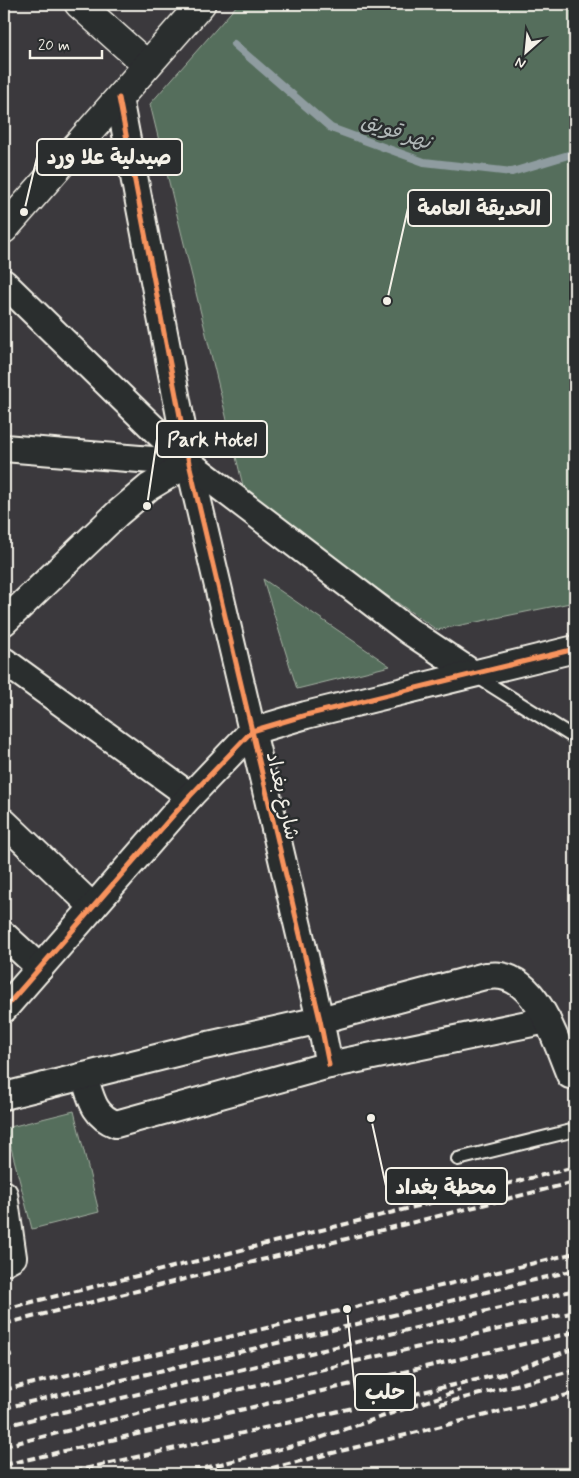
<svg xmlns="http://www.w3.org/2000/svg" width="579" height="1478" viewBox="0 0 579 1478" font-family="Mynerve,'Playpen Sans Arabic',sans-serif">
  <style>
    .green { fill: #556e5c; stroke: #a4b0a2 }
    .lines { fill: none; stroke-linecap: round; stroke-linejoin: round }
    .stream { stroke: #8f9ca0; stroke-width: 8 }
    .service-casing { stroke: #f4f1e8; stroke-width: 16 }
    .minor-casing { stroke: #f4f1e8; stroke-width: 30 }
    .secondary-casing { stroke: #f4f1e8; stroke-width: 31 }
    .service { stroke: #2a2d2e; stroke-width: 12 }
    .minor { stroke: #2a2d2e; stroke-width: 26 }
    .secondary { stroke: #2a2d2e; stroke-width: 28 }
    .rail { stroke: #f4f1e8; stroke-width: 4; stroke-dasharray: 8 4; stroke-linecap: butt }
    .cycleway-casing { stroke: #2a2d2e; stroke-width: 8 }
    .cycleway { stroke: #f8935d; stroke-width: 5 }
    .labels { text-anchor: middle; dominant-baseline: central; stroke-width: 5; stroke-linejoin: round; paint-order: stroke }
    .street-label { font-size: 20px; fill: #f4f1e8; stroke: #2a2d2e }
    .water-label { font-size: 21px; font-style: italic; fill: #b1b8b8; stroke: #2a2d2e }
    .leader { fill: none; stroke: #f4f1e8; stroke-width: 2 }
    .callout-dot { fill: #f4f1e8; stroke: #2a2d2e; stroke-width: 2 }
    .callout { fill: #2a2d2e; stroke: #f4f1e8; stroke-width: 2 }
    .callout-label { font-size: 21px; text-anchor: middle; font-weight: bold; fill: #f4f1e8 }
  </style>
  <rect width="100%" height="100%" fill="#3b393d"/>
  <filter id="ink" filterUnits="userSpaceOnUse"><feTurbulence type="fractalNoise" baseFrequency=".02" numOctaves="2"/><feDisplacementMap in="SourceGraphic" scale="10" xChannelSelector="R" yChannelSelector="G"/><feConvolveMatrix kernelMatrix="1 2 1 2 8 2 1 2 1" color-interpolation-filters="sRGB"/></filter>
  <g filter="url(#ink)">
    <!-- green -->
    <g class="green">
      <path d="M238,4H575V602L437,630L246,498L150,104Z"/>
      <path d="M263,579L390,666L297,689Z"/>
      <path d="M74,1111L99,1212L32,1229L6,1128Z"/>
    </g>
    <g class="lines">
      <!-- stream -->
      <path class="stream" d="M234,44L331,128L424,162L512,172L575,153"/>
      <!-- service casing -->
      <g class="service-casing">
        <g id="service">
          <path d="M476,676L575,738"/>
          <path d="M458,1159L575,1130"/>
        </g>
      </g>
      <!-- minor casing -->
      <g class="minor-casing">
        <g id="minor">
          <path d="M119,98L189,463L320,1020L329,1065"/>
          <path d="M4,283L189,463L409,631L472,673"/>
          <path d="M4,448L189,463"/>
          <path d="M4,622L117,514L149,487L189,463"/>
          <path d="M4,661L190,796"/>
          <path d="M4,822L93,907"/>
          <path d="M4,935L40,968"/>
          <path d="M4,1009L190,796L252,731L306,715L575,649"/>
          <path d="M84,1076C91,1097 93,1116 116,1124L329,1065L547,1020"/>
          <path d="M4,1096L204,1046L320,1020L485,976C490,976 496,975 501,976C539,982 557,1044 570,1075"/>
          <path d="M4,1194L13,1257L4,1262"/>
        </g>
      </g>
      <!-- secondary casing -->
      <g class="secondary-casing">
        <g id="secondary">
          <path d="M79,4L147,65"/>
          <path d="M4,229L201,4"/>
        </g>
      </g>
      <!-- service -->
      <use href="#service" class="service"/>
      <!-- minor -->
      <use href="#minor" class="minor"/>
      <!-- secondary -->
      <use href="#secondary" class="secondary"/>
      <!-- rail -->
      <g class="rail">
        <path d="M4,1309L575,1167"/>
        <path d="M4,1324L575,1182"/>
        <path d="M4,1356L14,1354"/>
        <path d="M498,1376L575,1348"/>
        <path d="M4,1390L347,1309L575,1253"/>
        <path d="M440,1404L575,1370"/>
        <path d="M4,1408L353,1325L575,1270"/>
        <path d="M4,1426L575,1290"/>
        <path d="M4,1446L357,1361L575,1312"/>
        <path d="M4,1465L575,1332"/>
        <path d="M62,1474L502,1374"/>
        <path d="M181,1474L308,1442L460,1390"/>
        <path d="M248,1474L575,1393"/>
      </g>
      <!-- cycleway casing -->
      <g class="cycleway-casing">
        <g id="cycleway">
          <path d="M119,98L189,463L320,1020L329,1065"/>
          <path d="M4,1009L190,796L252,731L306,715L575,649"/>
        </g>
      </g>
      <!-- cycleway -->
      <use href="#cycleway" class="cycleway"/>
    </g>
  </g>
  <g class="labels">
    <!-- street labels -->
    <g class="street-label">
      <text transform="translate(282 796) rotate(77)">شارع بغداد</text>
    </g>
    <!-- water labels -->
    <g class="water-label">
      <text transform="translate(396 132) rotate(19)">نهر قويق</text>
    </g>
  </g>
  <!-- callouts -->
  <path class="leader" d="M24 212L37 157M387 301L408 208M147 506L157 439M371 1118L386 1186M347 1309L355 1392"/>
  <g class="callout-dot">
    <circle cx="24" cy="212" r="5"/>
    <circle cx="387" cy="301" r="5"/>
    <circle cx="147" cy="506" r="5"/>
    <circle cx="371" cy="1118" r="5"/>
    <circle cx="347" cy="1309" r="5"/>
  </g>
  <g class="callout">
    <rect x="37" y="139" width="145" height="36" rx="5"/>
    <rect x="408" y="190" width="143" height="36" rx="5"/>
    <rect x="157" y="421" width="110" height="36" rx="5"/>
    <rect x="386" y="1168" width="121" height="36" rx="5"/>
    <rect x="355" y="1374" width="60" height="36" rx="5"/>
  </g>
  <g class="callout-label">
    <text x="109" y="164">صيدلية علا ورد</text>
    <text x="479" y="215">الحديقة العامة</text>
    <text x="212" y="446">Park Hotel</text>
    <text x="446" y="1194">محطة بغداد</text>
    <text x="385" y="1399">حلب</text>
  </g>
  <!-- margin -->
  <rect width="579" height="1478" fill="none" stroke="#2a2d2e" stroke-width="20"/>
  <rect x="10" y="10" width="559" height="1458" fill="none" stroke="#f4f1e8" stroke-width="2" filter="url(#ink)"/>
  <!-- north arrow -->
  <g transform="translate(526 52) rotate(207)" stroke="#2a2d2e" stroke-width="4" paint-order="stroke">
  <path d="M0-4L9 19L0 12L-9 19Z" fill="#f4f1e8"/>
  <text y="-8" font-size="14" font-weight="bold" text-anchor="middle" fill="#f4f1e8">N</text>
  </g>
  <!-- scale -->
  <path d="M30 50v8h72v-8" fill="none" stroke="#f4f1e8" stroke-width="2.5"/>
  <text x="38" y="50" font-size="15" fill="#f4f1e8" stroke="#2a2d2e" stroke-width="4" paint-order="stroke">20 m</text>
</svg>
